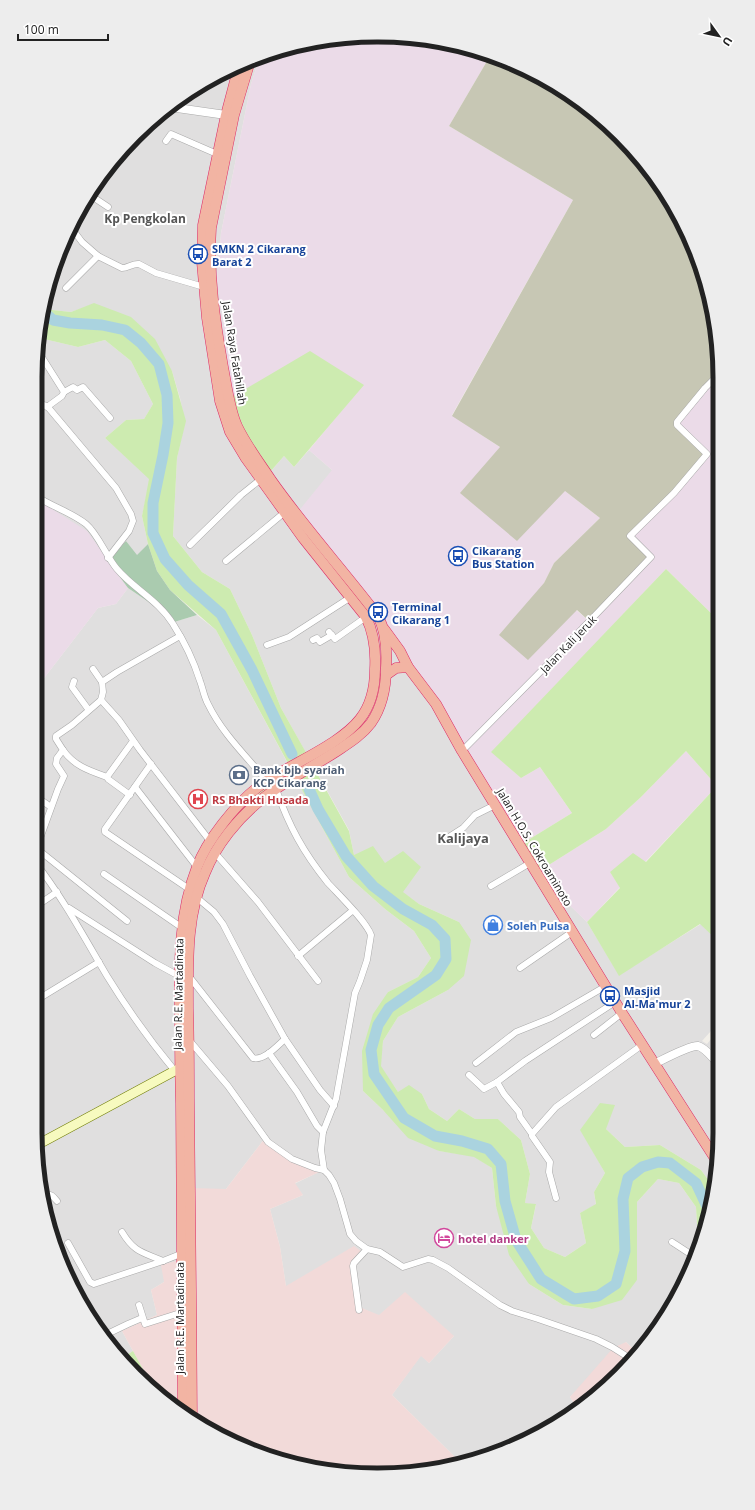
<svg xmlns="http://www.w3.org/2000/svg" width="755" height="1510" viewBox="0 0 755 1510" font-family="'Open Sans',sans-serif">
  <style>
    .residential { fill: #e0dfdf }
    .commercial { fill: #f2dad9 }
    .industrial { fill: #ebdbe8 }
    .construction { fill: #c7c7b4 }
    .grass { fill: #cdebb0 }
    .cemetery { fill: #aacbaf }
    .lines { fill: none; stroke-linecap: round; stroke-linejoin: round }
    .river { stroke: #aad3df; stroke-width: 11 }
    .minor-casing { stroke: #a9a9a9; stroke-width: 7 }
    .tertiary-casing { stroke: #a9a9a9; stroke-width: 9 }
    .secondary-casing { stroke: #707d05; stroke-width: 10 }
    .trunk-casing { stroke: #dc2a67; stroke-width: 11 }
    .minor { stroke: #fff; stroke-width: 6 }
    .tertiary { stroke: #fff; stroke-width: 8 }
    .secondary { stroke: #f7fabf; stroke-width: 9 }
    .trunk { stroke: #f2b4a3; stroke-width: 10 }
    .labels { text-anchor: middle; dominant-baseline: central; stroke-width: 4; stroke-linejoin: round; paint-order: stroke }
    .transit-label { font-size: 11px; font-weight: bold; fill: #164399; stroke: #fff; text-anchor: start }
    .street-label { font-size: 11px; fill: #222; stroke: #fff }
    .service-label { font-size: 11px; font-weight: bold; fill: #4e5e75; stroke: #fff; text-anchor: start }
    .health-label { font-size: 11px; font-weight: bold; fill: #be3a42; stroke: #fff; text-anchor: start }
    .shop-label { font-size: 11px; font-weight: bold; fill: #366cbe; stroke: #fff; text-anchor: start }
    .hotel-label { font-size: 11px; font-weight: bold; fill: #b23c85; stroke: #fff; text-anchor: start }
    .neighbourhood-label { font-size: 12px; font-weight: bold; fill: #555; stroke: #fff }
    .quarter-label { font-size: 13px; font-weight: bold; fill: #555; stroke: #fff }
    .rim { fill: none; stroke: #222; stroke-width: 5 }
  </style>
  <rect width="100%" height="100%" fill="#f2efe9"/>
  <!-- residential -->
  <g class="residential">
    <path d="M260,56L251,84L221,233L217,279L271,471L284,456L294,467L309,450L332,470L400,651L536,873L587,922L619,975L701,924L719,941V1022L702,1041L707,1044L719,1029V1155L714,1188L701,1170L660,1145L625,1147L606,1129L581,1130L605,1173L594,1192L596,1205L580,1213L586,1243L565,1257L544,1248L531,1228L536,1205L525,1203L530,1174L521,1140L498,1119H475L459,1109L447,1121L429,1109L422,1094L398,1092L380,1066L383,1041L398,1017L448,990L459,922L419,904L402,892L385,863L354,855L349,830L281,708L252,635L230,589L202,572L173,536L177,458L185,422L180,398L172,371L94,304L71,312L43,309L47,289L70,226L106,169L152,120L206,81Z"/>
    <path d="M44,339L78,347L105,340L131,361L153,404L144,419L126,420L105,438L150,479L142,516L148,544L137,556L126,541L108,561L36,499V355L38,343Z"/>
    <path d="M128,588L153,605L171,623L197,615L216,630L349,877L385,909L414,931L431,958L418,977L388,992L363,1091L383,1110L439,1151L474,1156L492,1168L496,1206L529,1284L563,1305L592,1309L637,1280V1202L658,1179L679,1183L696,1207L698,1241L700,1244L685,1284L636,1352L626,1342L570,1397L576,1406L529,1440L459,1461L392,1395L421,1355L429,1363L454,1336L379,1316L357,1306L286,1286L280,1247L270,1209L303,1195L294,1184L323,1170L292,1159L265,1138L226,1189L191,1257L164,1282L151,1290L157,1315L122,1331L133,1351L122,1358L106,1341L53,1243L35,1132V690L98,608L116,604Z"/>
  </g>
  <!-- commercial -->
  <g class="commercial">
    <path d="M265,1138L292,1159L324,1170L295,1183L303,1195L270,1209L280,1247L286,1286L354,1246L365,1254L354,1269L357,1306L379,1315L405,1292L454,1336L429,1363L421,1356L392,1395L459,1461L422,1472L310,1468L206,1429L152,1390L154,1389L122,1331L157,1315L151,1290L164,1282L161,1265L191,1257L190,1188L226,1189Z"/>
    <path d="M626,1342L636,1352L620,1375L576,1406L570,1397L613,1348Z"/>
  </g>
  <!-- industrial -->
  <g class="industrial">
    <path d="M400,36L466,47L490,56L449,126L573,200L452,415L565,491L600,518L554,563L544,583L589,621L630,536L677,425L717,376L718,620L666,569L492,752L521,778L540,767L572,813L520,845L400,651L297,513L332,470L309,450L363,385L232,397L217,279L221,233L251,84L260,56L267,53L333,38Z"/>
    <path d="M36,499L87,531L128,588L116,604L98,608L35,690Z"/>
    <path d="M686,751L717,786L645,862L610,872L620,887L587,922L536,873L606,829L641,797Z"/>
  </g>
  <!-- construction -->
  <path class="construction" d="M490,56L529,70L603,120L662,187L694,247L717,333V376L677,423L707,454L630,536L651,557L589,621L577,610L528,660L499,635L544,583L554,563L600,518L565,491L517,541L460,493L500,447L452,416L573,200L449,126Z"/>
  <!-- grass -->
  <g class="grass">
    <path d="M94,303L131,317L155,339L172,371L186,421L177,458L173,536L202,572L230,589L252,635L281,708L308,756L290,767L295,777L313,766L349,831L354,855L373,846L385,863L403,851L421,867L403,892L419,904L459,922L471,940L464,976L448,990L398,1017L383,1041L381,1066L398,1092L409,1085L422,1094L429,1109L447,1121L459,1109L475,1119H498L521,1140L530,1174L525,1203L536,1204L531,1228L544,1248L565,1257L586,1243L580,1213L596,1204L594,1192L605,1173L580,1130L600,1103L615,1105L606,1129L625,1147L660,1145L701,1170L714,1188L708,1221L700,1244L698,1241L696,1207L679,1183L658,1179L637,1202V1280L622,1300L592,1309L563,1305L529,1284L509,1255L496,1206L492,1168L474,1157L439,1151L408,1138L383,1110L363,1091L362,1051L373,1014L388,992L418,977L431,958L414,931L385,909L349,877L295,777C254,801 214,839 199,886C184,935 188,988 189,1039C190,1091 190,1144 190,1196L182,1197L180,947L181,927L189,889L197,867L210,841L242,802L267,781L290,767L216,630L170,590L157,571L148,544L142,516L149,479L105,438L126,420L144,419L153,404L131,361L105,340L78,347L44,339L38,343L43,309L71,312Z"/>
    <path d="M310,351L364,385L294,467L284,456L270,472L246,435L232,397Z"/>
    <path d="M666,569L718,620L719,939L717,940L700,924L619,976L587,922L620,888L610,872L633,853L646,862L717,786L686,751L641,797L606,829L536,873L520,845L572,813L540,767L521,778L491,752Z"/>
    <path d="M133,1351L154,1389L152,1390L122,1358Z"/>
  </g>
  <!-- cemetery -->
  <path class="cemetery" d="M126,541L137,555L148,544L157,571L170,590L197,615L171,623L153,605L128,588L108,561Z"/>
  <g class="lines">
    <!-- river -->
    <g class="river">
      <path d="M43,311L53,320L70,323L102,325L125,330L141,343L159,364L167,395L168,423L163,455L153,503V533L165,559L188,585L221,614L252,670L292,754"/>
      <path d="M309,789L318,809L346,856L373,886L403,909L432,925L445,939L446,959L436,975L389,1008L378,1025L371,1050L374,1074L404,1118L435,1136L462,1141L488,1149L501,1164L505,1201L516,1240L541,1279L574,1299L598,1296L616,1284L625,1251L623,1199L628,1178L642,1167L658,1162L670,1163L696,1183L710,1213"/>
    </g>
    <!-- minor casing -->
    <g class="minor-casing">
      <g id="minor">
        <path d="M166,141L171,134L217,154"/>
        <path d="M90,195L108,207"/>
        <path d="M70,226L82,242L98,256L122,268C128,268 133,263 139,264L156,273L204,287"/>
        <path d="M66,288L98,256"/>
        <path d="M40,354L64,392L62,396L47,407"/>
        <path d="M64,392L73,387L77,390L83,387L110,418"/>
        <path d="M36,412L44,405L47,406L116,488L131,514L133,521L129,531L108,558"/>
        <path d="M36,496C52,507 71,512 86,524C98,534 106,556 117,569C134,589 159,601 173,624C184,641 194,662 200,681C203,689 204,697 208,704C222,733 246,756 267,781"/>
        <path d="M190,545L241,495L261,479"/>
        <path d="M226,561L285,512"/>
        <path d="M329,632L335,639L366,617"/>
        <path d="M313,640L317,638L320,642L332,635"/>
        <path d="M267,645L289,637L351,597"/>
        <path d="M93,669L102,682"/>
        <path d="M74,681L72,687L88,709"/>
        <path d="M101,700L119,720L140,750L210,841"/>
        <path d="M63,750C74,766 90,771 107,777"/>
        <path d="M462,751L557,655L651,557L630,536L674,493L707,454L677,425V422L705,388L717,376"/>
        <path d="M151,764L105,829V832L189,889"/>
        <path d="M135,787L197,867"/>
        <path d="M276,789C289,826 303,852 328,883C339,895 366,921 371,935L367,960L360,981L355,993L336,1099L323,1132L321,1150L324,1170"/>
        <path d="M130,795L108,779L107,777L133,741"/>
        <path d="M35,796L51,807"/>
        <path d="M449,837L463,828L475,815L495,805"/>
        <path d="M36,848L127,921"/>
        <path d="M35,852L58,789L64,776L56,764L57,758L63,750L56,739V736L72,725L101,700L103,692L102,682L117,672L180,636"/>
        <path d="M215,853L258,902L318,981"/>
        <path d="M35,862C63,898 84,937 107,976C128,1010 150,1041 175,1071"/>
        <path d="M104,874L181,927"/>
        <path d="M491,886L530,863"/>
        <path d="M196,897L214,912L223,924L250,976L285,1039L320,1090L334,1106"/>
        <path d="M35,907L57,892"/>
        <path d="M69,908L155,963L179,976"/>
        <path d="M298,956L352,911"/>
        <path d="M520,968L572,932"/>
        <path d="M188,975L253,1058C264,1061 277,1046 285,1039"/>
        <path d="M35,1001L99,962"/>
        <path d="M594,1035L622,1013"/>
        <path d="M189,1040L228,1086L268,1142L292,1159L315,1168L324,1170L329,1175L334,1183L340,1199L350,1234L356,1241L367,1249L380,1252L403,1267L428,1259L433,1260L448,1268L500,1305L512,1311L538,1319L596,1339L612,1347L631,1359"/>
        <path d="M269,1053L297,1092L317,1126L323,1132"/>
        <path d="M476,1063L516,1032L551,1018L606,986"/>
        <path d="M469,1075L484,1089L497,1082"/>
        <path d="M532,1134L520,1117L519,1112L504,1094L497,1082L525,1061L615,1002"/>
        <path d="M45,1194C51,1194 53,1196 57,1201"/>
        <path d="M556,1198L549,1172L550,1162L532,1136V1134L556,1107L642,1045"/>
        <path d="M122,1232C134,1252 142,1252 163,1261"/>
        <path d="M672,1242L695,1257"/>
        <path d="M68,1243L90,1282L94,1284L163,1261L183,1253"/>
        <path d="M139,1305L145,1324L183,1312"/>
        <path d="M359,1310L353,1266L354,1263L367,1249"/>
        <path d="M103,1336L128,1324L142,1318"/>
      </g>
    </g>
    <!-- tertiary casing -->
    <g class="tertiary-casing">
      <g id="tertiary">
        <path d="M170,107L226,115"/>
        <path d="M654,1064C662,1060 690,1045 698,1046C706,1048 713,1059 719,1064"/>
      </g>
    </g>
    <!-- secondary casing -->
    <g class="secondary-casing">
      <path id="secondary" d="M37,1145L180,1068"/>
    </g>
    <!-- trunk casing -->
    <g class="trunk-casing">
      <g id="trunk">
        <path d="M384,629L400,651L408,667L436,704L462,751L622,1013L718,1163"/>
        <path d="M386,675L396,668L408,667"/>
        <path d="M183,1412C183,1309 182,1206 181,1103C180,1072 180,1041 180,1011C179,962 179,913 197,867C207,840 235,805 258,787C287,765 339,746 360,719C371,705 375,686 375,669C376,651 374,633 366,617L303,538L245,457L230,432L220,401L207,318L202,262L203,225L226,115L239,66"/>
        <path d="M192,1419C191,1312 191,1205 189,1098C189,1068 189,1038 188,1009C188,963 186,915 205,873C216,845 238,818 262,799C285,781 312,767 337,751C349,743 362,735 371,723C382,707 386,687 386,668C387,651 386,631 378,616C343,570 304,527 271,480C259,462 246,445 237,426C229,408 227,387 223,367C215,322 208,275 211,228L234,115L250,61"/>
      </g>
    </g>
    <!-- minor -->
    <use href="#minor" class="minor"/>
    <!-- tertiary -->
    <use href="#tertiary" class="tertiary"/>
    <!-- secondary -->
    <use href="#secondary" class="secondary"/>
    <!-- trunk -->
    <use href="#trunk" class="trunk"/>
  </g>
  <!-- icons -->
  <defs>
    <g id="bus-ring" transform="scale(1)"><circle r="9.5" fill="#fff" stroke="#1a4fb4" stroke-width="1.5"/><path d="M-5-6H5V4H4V6H2V4H-2V6H-4V4H-5ZM-3.5-4V0h7V-4ZM-3.5 1.2v1.5H-2V1.2ZM2 1.2v1.5H3.5V1.2Z" fill="#1a4fb4"/></g>
    <g id="bank-ring" transform="scale(1)"><circle r="9.5" fill="#fff" stroke="#5c6f8a" stroke-width="1.5"/><path d="M-6-4H6V4H-6ZM0-2.3a2.3 2.3 0 1 0 0 4.6a2.3 2.3 0 1 0 0-4.6Z" fill="#5c6f8a"/></g>
    <g id="hospital-ring" transform="scale(1)"><circle r="9.5" fill="#fff" stroke="#e0444e" stroke-width="1.5"/><path d="M-5-5h3v3.5h4V-5h3V5h-3V1.5h-4V5h-3Z" fill="#e0444e"/></g>
    <g id="shop-ring" transform="scale(1)"><circle r="9.5" fill="#fff" stroke="#3f7fe0" stroke-width="1.5"/><path d="M-5-2.5h2.3a2.7 3.5 0 0 1 5.4 0H5L5.5 6h-11ZM-1.5-2.5h3a1.5 2.3 0 0 0-3 0Z" fill="#3f7fe0"/></g>
    <g id="hotel-ring" transform="scale(1)"><circle r="9.5" fill="#fff" stroke="#d1479c" stroke-width="1.5"/><path d="M-6-4.5h1.5V1H6V5H4.5V3h-9V5H-6ZM-4 0a1.8 1.8 0 1 1 3.6 0ZM.5 0V-2.5h3Q6-2.5 6 0Z" fill="#d1479c"/></g>
  </defs>
  <g fill-rule="evenodd">
    <use href="#bus-ring" x="198" y="254"/>
    <use href="#bus-ring" x="458" y="556"/>
    <use href="#bus-ring" x="378" y="612"/>
    <use href="#bank-ring" x="239" y="775"/>
    <use href="#hospital-ring" x="198" y="799"/>
    <use href="#shop-ring" x="493" y="925"/>
    <use href="#bus-ring" x="610" y="996"/>
    <use href="#hotel-ring" x="444" y="1238"/>
  </g>
  <g class="labels">
    <!-- transit labels -->
    <g class="transit-label">
      <text x="212" y="248">SMKN 2 Cikarang<tspan x="212" dy="13">Barat 2</tspan></text>
      <text x="472" y="550">Cikarang<tspan x="472" dy="13">Bus Station</tspan></text>
      <text x="392" y="606">Terminal<tspan x="392" dy="13">Cikarang 1</tspan></text>
      <text x="624" y="990">Masjid<tspan x="624" dy="13">Al-Ma'mur 2</tspan></text>
    </g>
    <!-- street labels -->
    <g class="street-label">
      <text transform="translate(235 353) rotate(81)">Jalan Raya Fatahillah</text>
      <text transform="translate(568 644) rotate(-46)">Jalan Kali Jeruk</text>
      <text transform="translate(535 847) rotate(59)">Jalan H.O.S. Cokroaminoto</text>
      <text transform="translate(178 994) rotate(-89)">Jalan R.E. Martadinata</text>
      <text transform="translate(179 1318) rotate(-90)">Jalan R.E. Martadinata</text>
    </g>
    <!-- service labels -->
    <g class="service-label">
      <text x="253" y="769">Bank bjb syariah<tspan x="253" dy="13">KCP Cikarang</tspan></text>
    </g>
    <!-- health labels -->
    <g class="health-label">
      <text x="212" y="799">RS Bhakti Husada</text>
    </g>
    <!-- shop labels -->
    <g class="shop-label">
      <text x="507" y="925">Soleh Pulsa</text>
    </g>
    <!-- hotel labels -->
    <g class="hotel-label">
      <text x="458" y="1238">hotel danker</text>
    </g>
    <!-- neighbourhood labels -->
    <g class="neighbourhood-label">
      <text x="145" y="218">Kp Pengkolan</text>
    </g>
    <!-- quarter labels -->
    <g class="quarter-label">
      <text x="463" y="838">Kalijaya</text>
    </g>
  </g>
  <!-- crop -->
  <path d="M0 0H755V1510H0ZM377 42H378A335 335 0 0 1 713 377V1133A335 335 0 0 1 378 1468H377A335 335 0 0 1 42 1133V377A335 335 0 0 1 377 42Z" fill="#ededed" fill-rule="evenodd"/>
  <path class="rim" d="M377 42H378A335 335 0 0 1 713 377V1133A335 335 0 0 1 378 1468H377A335 335 0 0 1 42 1133V377A335 335 0 0 1 377 42Z"/>
  <!-- north arrow -->
  <g transform="translate(719 36) rotate(123)" stroke="#ffffff" stroke-width="3" paint-order="stroke">
  <path d="M0-3L7 15L0 10L-7 15Z" fill="#222222"/>
  <text y="-6" font-size="11" font-weight="bold" text-anchor="middle" fill="#222222">U</text>
  </g>
  <!-- scale -->
  <path d="M18 34v6h90v-6" fill="none" stroke="#222222" stroke-width="2"/>
  <text x="24" y="34" font-size="12" fill="#222222" stroke="#ffffff" stroke-width="3" paint-order="stroke">100 m</text>
</svg>
